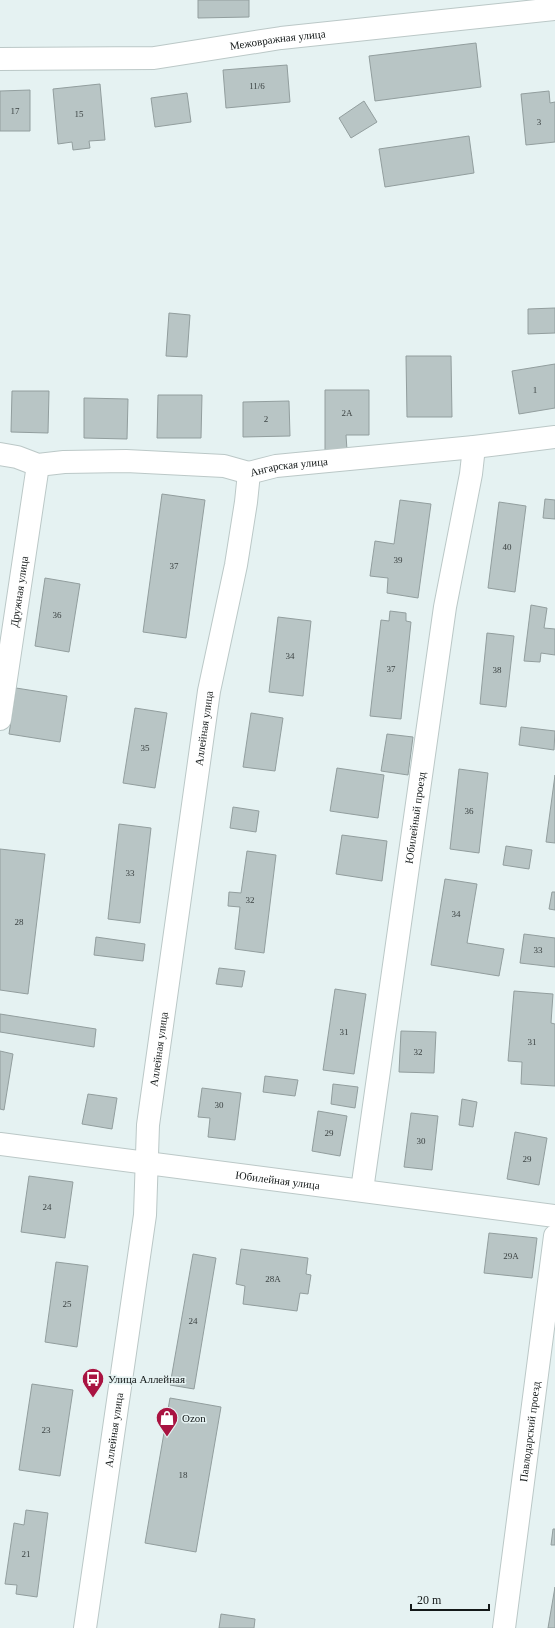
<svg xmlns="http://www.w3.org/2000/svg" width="555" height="1628" viewBox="0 0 555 1628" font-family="Georgia,serif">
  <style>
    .building { fill: #b8c5c5; stroke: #929e9e }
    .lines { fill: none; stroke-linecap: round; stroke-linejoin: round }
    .street-casing { stroke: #bbc8c7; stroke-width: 24 }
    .secondary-casing { stroke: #bbc8c7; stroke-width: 24 }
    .street { stroke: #fff; stroke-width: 22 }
    .secondary { stroke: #fff; stroke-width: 22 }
    .labels { text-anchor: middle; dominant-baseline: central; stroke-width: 3; stroke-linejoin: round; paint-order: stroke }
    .number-label { font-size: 9px; fill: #3c4343 }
    .street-label { font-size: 11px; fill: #131818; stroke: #e5f2f2 }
    .poi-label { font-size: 11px; fill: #131818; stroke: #e5f2f2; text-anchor: start }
  </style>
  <rect width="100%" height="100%" fill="#e5f2f2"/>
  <!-- building -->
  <g class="building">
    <path d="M198,0H249V17L198,18Z"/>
    <path d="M476,43L481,87L375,101L369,56Z"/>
    <path d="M287,65L290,102L226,108L223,70Z"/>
    <path d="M100,84L105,140L89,141L90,148L73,150L72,142L58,144L53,89Z"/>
    <path d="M30,90V131H0V91Z"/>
    <path d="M549,91L550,103L555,102V142L526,145L521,94Z"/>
    <path d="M187,93L191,122L155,127L151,98Z"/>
    <path d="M364,101L377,122L351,138L339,118Z"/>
    <path d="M469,136L474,173L385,187L379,149Z"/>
    <path d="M555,308V333L528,334V309Z"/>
    <path d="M169,313L190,315L187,357L166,356Z"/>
    <path d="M406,356H451L452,417H407Z"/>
    <path d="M555,364V408L519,414L512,371Z"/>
    <path d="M325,390H369V435H346L347,450H325Z"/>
    <path d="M12,391H49L48,433L11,432Z"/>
    <path d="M158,395H202L201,438H157Z"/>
    <path d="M84,398L128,399L127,439L84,438Z"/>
    <path d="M289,401L290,436L243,437V402Z"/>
    <path d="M162,494L205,500L186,638L143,632Z"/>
    <path d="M545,499L555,500V519L543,518Z"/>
    <path d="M400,500L431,504L418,598L387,593L388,578L370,576L375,541L394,544Z"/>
    <path d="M499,502L526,506L515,592L488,588Z"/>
    <path d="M45,578L80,584L69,652L35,646Z"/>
    <path d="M531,605L547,608L544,628L555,629V655L541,653L540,662L524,661Z"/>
    <path d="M390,611L406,613V621L411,622L401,719L370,716L381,620L389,621Z"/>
    <path d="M278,617L311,621L303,696L269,692Z"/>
    <path d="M487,633L514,636L506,707L480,704Z"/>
    <path d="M16,688L67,696L60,742L9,734Z"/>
    <path d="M135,708L167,713L155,788L123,783Z"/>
    <path d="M251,713L283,718L275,771L243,767Z"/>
    <path d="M521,727L555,731L554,750L519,745Z"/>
    <path d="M387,734L413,737L408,775L381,771Z"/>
    <path d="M337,768L384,775L378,818L330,811Z"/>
    <path d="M459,769L488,773L479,853L450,849Z"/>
    <path d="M555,775V843L546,842Z"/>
    <path d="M233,807L259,811L256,832L230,828Z"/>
    <path d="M119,824L151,828L140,923L108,919Z"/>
    <path d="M342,835L387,841L382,881L336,874Z"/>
    <path d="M506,846L532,850L529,869L503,865Z"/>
    <path d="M0,849L45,854L28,994L0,990Z"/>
    <path d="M247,851L276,855L264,953L235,949L240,907L228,906L229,892L241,893Z"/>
    <path d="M445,879L477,884L467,943L504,949L499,976L431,965Z"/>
    <path d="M552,892H555V910L549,909Z"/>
    <path d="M524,934L555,938V967L520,963Z"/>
    <path d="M96,937L145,944L143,961L94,955Z"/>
    <path d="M219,968L245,971L242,987L216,984Z"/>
    <path d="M335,989L366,994L354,1074L323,1070Z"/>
    <path d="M514,991L553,994L551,1023L555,1024V1086L521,1084L522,1062L508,1061Z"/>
    <path d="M0,1014L96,1029L94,1047L0,1032Z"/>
    <path d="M401,1031L436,1032L434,1073L399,1072Z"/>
    <path d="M0,1051L13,1054L4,1110L0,1109Z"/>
    <path d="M265,1076L298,1080L295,1096L263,1092Z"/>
    <path d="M333,1084L358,1087L355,1108L331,1104Z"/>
    <path d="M202,1088L241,1093L235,1140L208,1137L210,1118L198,1117Z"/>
    <path d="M88,1094L117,1098L112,1129L82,1124Z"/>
    <path d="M462,1099L477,1102L473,1127L459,1125Z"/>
    <path d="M318,1111L347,1116L340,1156L312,1151Z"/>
    <path d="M411,1113L438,1116L432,1170L404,1167Z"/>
    <path d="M515,1132L547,1138L539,1185L507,1179Z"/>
    <path d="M29,1176L73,1182L65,1238L21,1232Z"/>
    <path d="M489,1233L537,1238L532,1278L484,1273Z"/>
    <path d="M241,1249L308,1258L306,1274L311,1275L308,1294L300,1293L297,1311L243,1304L245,1286L236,1284Z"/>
    <path d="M193,1254L216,1258L194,1389L170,1385Z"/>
    <path d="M56,1262L88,1266L77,1347L45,1342Z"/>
    <path d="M32,1384L73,1390L60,1476L19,1470Z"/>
    <path d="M170,1398L221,1407L196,1552L145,1543Z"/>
    <path d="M26,1510L48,1513L37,1597L16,1594L17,1585L5,1584L14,1523L24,1525Z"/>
    <path d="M553,1529H555V1545H551Z"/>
    <path d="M555,1587V1628H548Z"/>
    <path d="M221,1614L255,1619L254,1628H219Z"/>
  </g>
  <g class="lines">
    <!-- street casing -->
    <g class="street-casing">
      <g id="street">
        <path id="s1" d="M0,59L154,58L281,38L555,9"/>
        <path d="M0,454L17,457L38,465L64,462L126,461L224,466L249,473"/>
        <path id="s2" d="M0,719L38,465"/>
        <path id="s3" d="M0,1144L555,1216"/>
        <path id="s4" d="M362,1190L445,607L471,474L474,447"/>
        <path id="s5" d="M504,1628L555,1236"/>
      </g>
    </g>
    <!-- secondary casing -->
    <g class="secondary-casing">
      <g id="secondary">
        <path id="s6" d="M85,1628L145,1215L148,1125L209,691L236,565L246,502L249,473L276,466L474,447L555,437"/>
      </g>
    </g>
    <!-- street -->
    <use href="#street" class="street"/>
    <!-- secondary -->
    <use href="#secondary" class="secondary"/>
  </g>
  <!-- icons -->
  <defs>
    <g id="bus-pin" transform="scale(1.15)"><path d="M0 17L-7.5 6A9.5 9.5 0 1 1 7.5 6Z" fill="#a91341" stroke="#e5f2f2"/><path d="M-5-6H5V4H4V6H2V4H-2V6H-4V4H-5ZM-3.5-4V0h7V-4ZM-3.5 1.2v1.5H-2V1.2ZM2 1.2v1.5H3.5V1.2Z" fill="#fff"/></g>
    <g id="shop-pin" transform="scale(1.15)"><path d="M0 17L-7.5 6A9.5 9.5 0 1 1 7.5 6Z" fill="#a91341" stroke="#e5f2f2"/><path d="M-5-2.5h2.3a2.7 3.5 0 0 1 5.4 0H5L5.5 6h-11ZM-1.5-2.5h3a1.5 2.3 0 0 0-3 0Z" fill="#fff"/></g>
  </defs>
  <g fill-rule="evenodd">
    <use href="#bus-pin" x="93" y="1379"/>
    <use href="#shop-pin" x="167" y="1418"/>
  </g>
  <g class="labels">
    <!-- number labels -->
    <g class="number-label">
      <text x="257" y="86">11/6</text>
      <text x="15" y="111">17</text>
      <text x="79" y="114">15</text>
      <text x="539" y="122">3</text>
      <text x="535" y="390">1</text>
      <text x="347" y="413">2А</text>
      <text x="266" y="419">2</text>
      <text x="507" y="547">40</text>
      <text x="398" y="560">39</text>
      <text x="174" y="566">37</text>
      <text x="57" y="615">36</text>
      <text x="290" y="656">34</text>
      <text x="391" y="669">37</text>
      <text x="497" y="670">38</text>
      <text x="145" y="748">35</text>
      <text x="469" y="811">36</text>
      <text x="130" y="873">33</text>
      <text x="250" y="900">32</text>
      <text x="456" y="914">34</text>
      <text x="19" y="922">28</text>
      <text x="538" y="950">33</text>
      <text x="344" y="1032">31</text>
      <text x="532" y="1042">31</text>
      <text x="418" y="1052">32</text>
      <text x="219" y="1105">30</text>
      <text x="329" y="1133">29</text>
      <text x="421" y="1141">30</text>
      <text x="527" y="1159">29</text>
      <text x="47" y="1207">24</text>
      <text x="511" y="1256">29А</text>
      <text x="273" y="1279">28А</text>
      <text x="67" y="1304">25</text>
      <text x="193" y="1321">24</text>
      <text x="46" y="1430">23</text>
      <text x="183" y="1475">18</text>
      <text x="26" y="1554">21</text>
    </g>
    <!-- street labels -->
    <g class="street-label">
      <text stroke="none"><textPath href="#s1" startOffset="279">Межовражная улица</textPath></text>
      <text stroke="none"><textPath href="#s6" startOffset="1208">Ангарская улица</textPath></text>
      <text stroke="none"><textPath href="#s2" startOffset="129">Дружная улица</textPath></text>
      <text stroke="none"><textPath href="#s6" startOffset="908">Аллейная улица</textPath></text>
      <text stroke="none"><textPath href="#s4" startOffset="376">Юбилейный проезд</textPath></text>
      <text stroke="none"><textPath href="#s6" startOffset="584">Аллейная улица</textPath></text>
      <text stroke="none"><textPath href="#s3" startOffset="280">Юбилейная улица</textPath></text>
      <text stroke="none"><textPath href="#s6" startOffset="200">Аллейная улица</textPath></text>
      <text stroke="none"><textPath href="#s5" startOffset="198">Павлодарский проезд</textPath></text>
    </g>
    <!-- poi labels -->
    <g class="poi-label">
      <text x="108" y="1379">Улица Аллейная</text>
      <text x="182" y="1418">Ozon</text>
    </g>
  </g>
  <!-- scale -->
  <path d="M411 1604v6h78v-6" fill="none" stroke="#131818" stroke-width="2"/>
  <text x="417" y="1604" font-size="12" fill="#131818" stroke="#e5f2f2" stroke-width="3" paint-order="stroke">20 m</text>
</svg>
